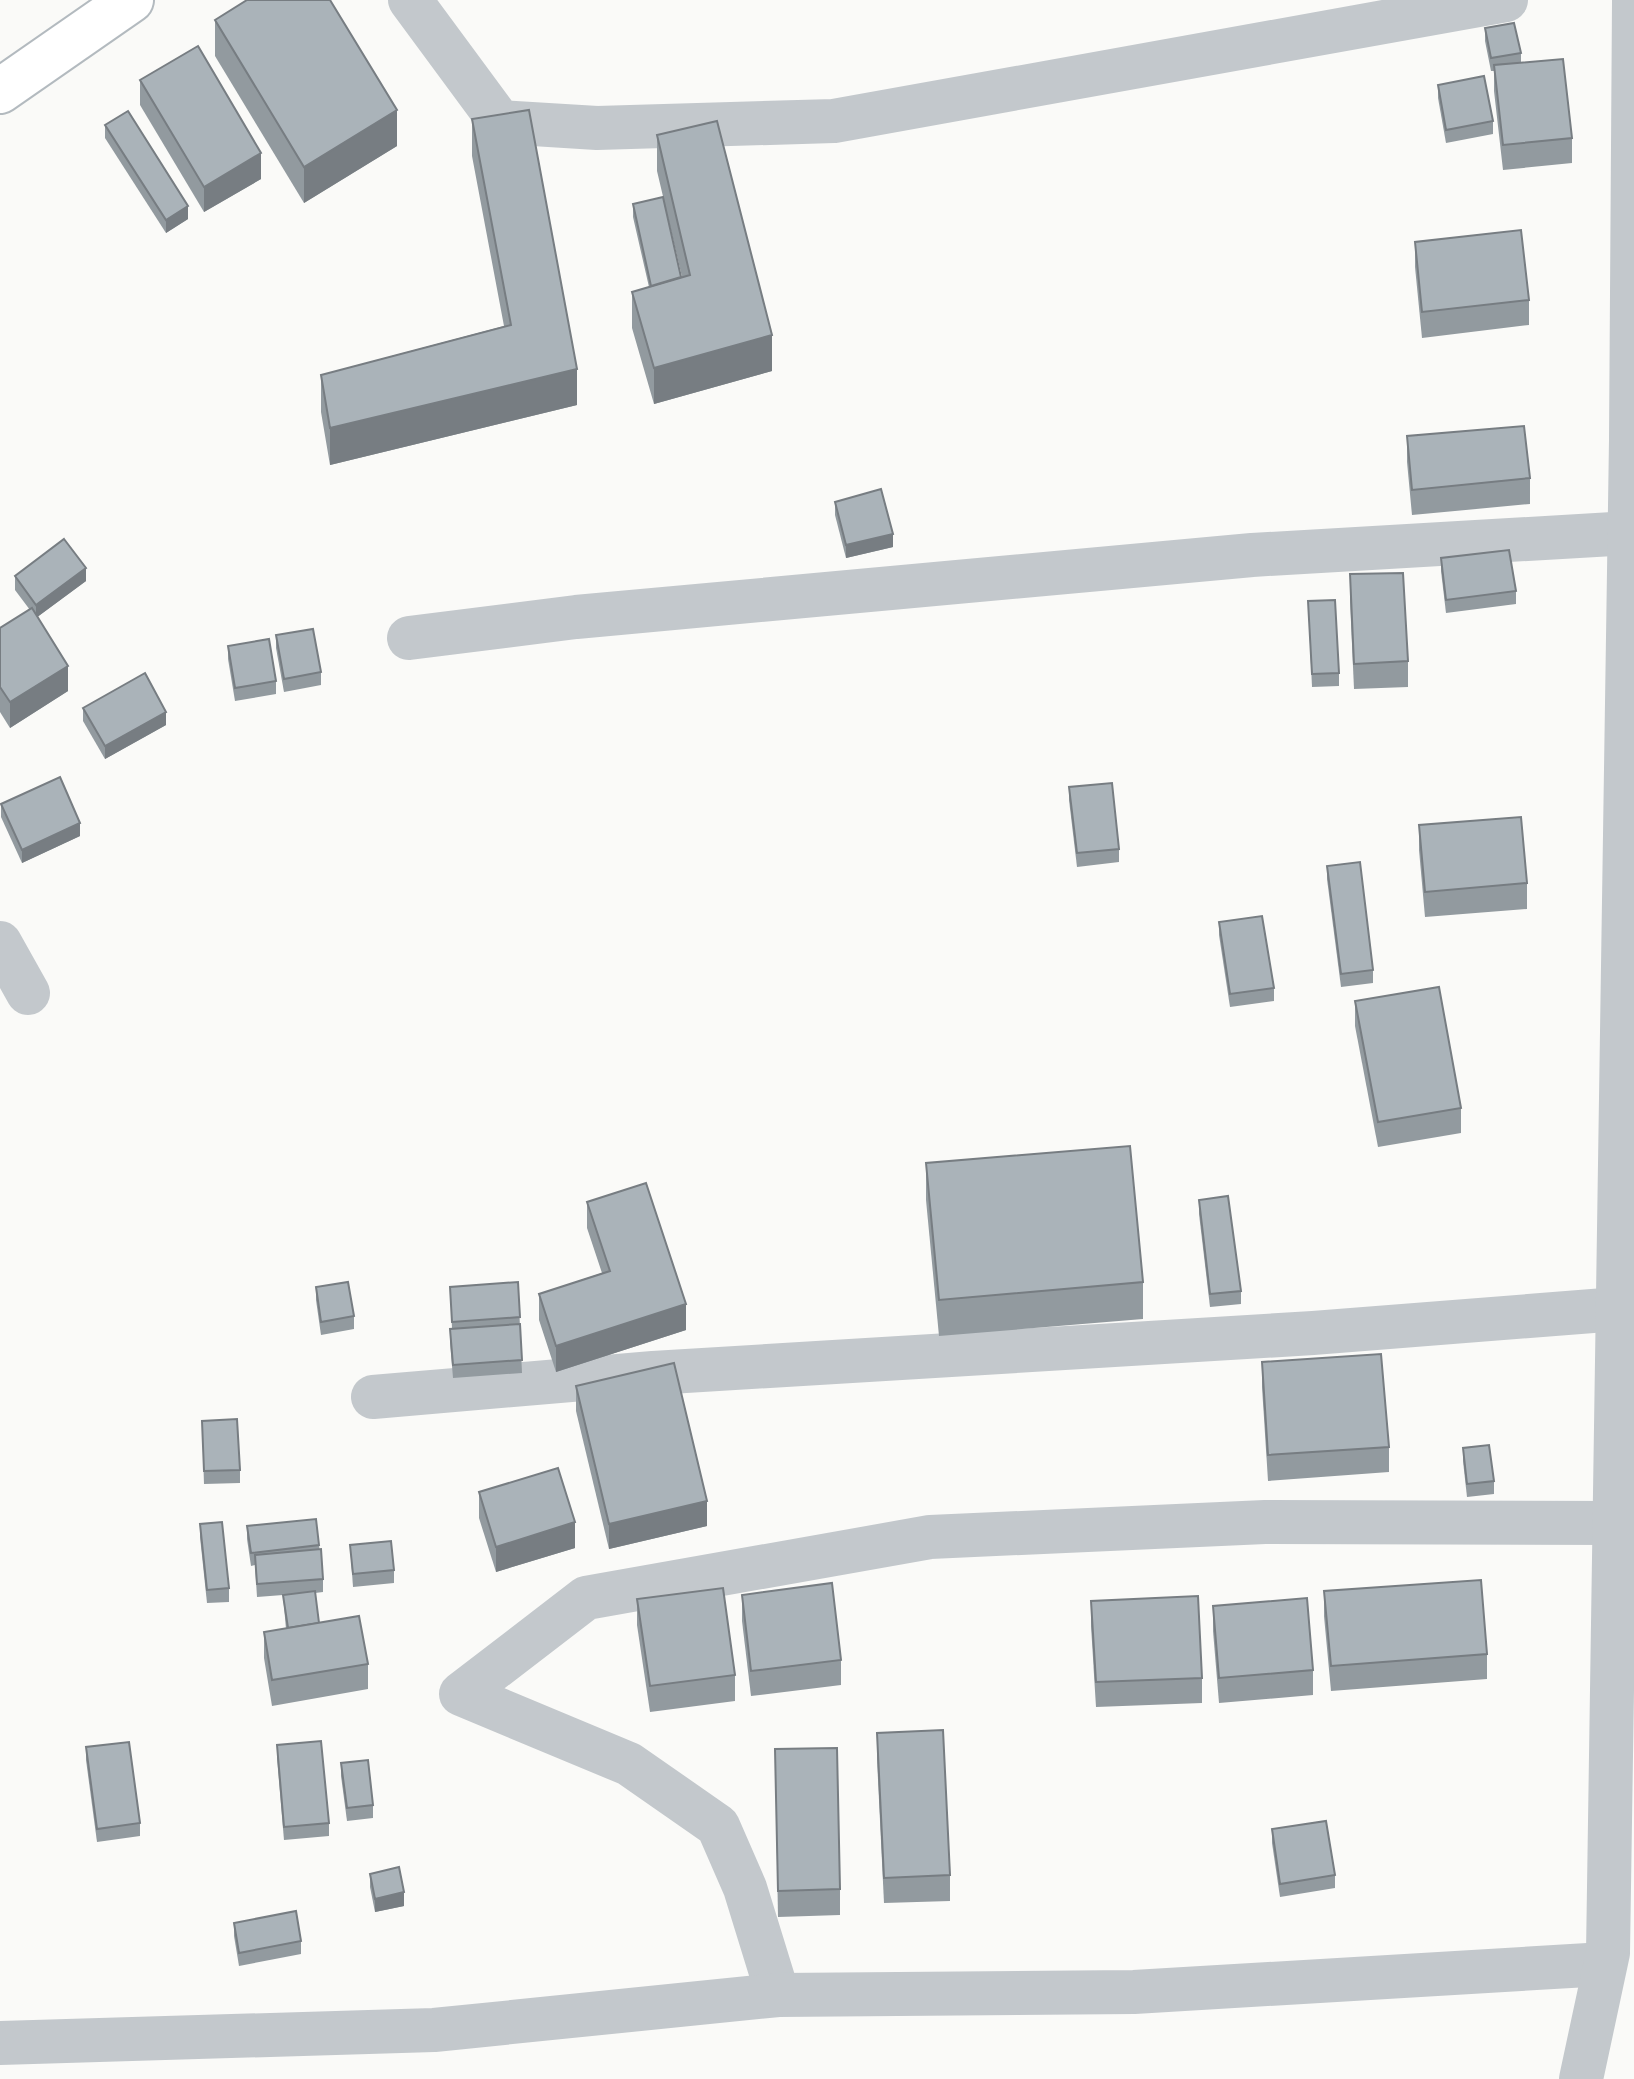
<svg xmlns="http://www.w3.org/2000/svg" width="1634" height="2079" font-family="'Nunito Sans',sans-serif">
  <rect width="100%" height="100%" fill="#fafaf8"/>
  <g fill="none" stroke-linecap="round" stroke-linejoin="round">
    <defs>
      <path id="secondary" d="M0 91 131 0"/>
    </defs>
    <use href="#secondary" stroke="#b3babf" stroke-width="48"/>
    <g stroke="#c3c8cc" stroke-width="44">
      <path d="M410 0 500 122 597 128 834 121 1506 0"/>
      <path d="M409 638 576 617 1252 555 1630 533"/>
      <path d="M0 943 28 993"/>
      <path d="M373 1397 653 1373 1313 1333 1618 1309"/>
      <path d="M778 1995 745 1888 718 1826 629 1764 461 1694 586 1598 930 1537 1265 1522 1614 1523"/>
      <path d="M0 2043 434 2030 778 1995 1134 1992 1605 1964"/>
      <path d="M1581 2079 1608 1953 1631 440 1634 1"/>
    </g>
    <use href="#secondary" stroke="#fff" stroke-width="44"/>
  </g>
  <g fill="#929a9f">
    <path d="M215 20 397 146 304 203 215 56Z"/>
    <path d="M1485 28 1521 53V63L1572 138V163L1503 170 1494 91V71H1491L1485 41Z"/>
    <path d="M140 80 261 179 204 212 140 105Z"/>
    <path d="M1438 85 1493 121V134L1446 143 1438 98Z"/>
    <path d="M472 119 577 405 330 465 321 412V375L504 326 472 156Z"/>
    <path d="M105 125 188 219 166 233 105 138Z"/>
    <path d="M657 135 772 371 654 404 632 328V292L649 287 633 217V204L682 277 657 171Z"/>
    <path d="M1415 242 1529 300V325L1422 338 1415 267Z"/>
    <path d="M1407 436 1530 478V504L1412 515 1407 462Z"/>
    <path d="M835 502 893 547 846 558 835 515Z"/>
    <path d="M1441 558 1516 591V604L1446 613 1441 571Z"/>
    <path d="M1350 574 1408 661V687L1354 689 1350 600Z"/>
    <path d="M15 576 86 581 37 617 68 691 10 728 0 712V628L30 610 15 590Z"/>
    <path d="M1308 601 1339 673V686L1312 687Z"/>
    <path d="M276 635 321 672V685L284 692 276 648Z"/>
    <path d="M228 646 276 681V694L235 701 228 659Z"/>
    <path d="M83 708 166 725 105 759 83 721Z"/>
    <path d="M1069 787 1119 849V862L1077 867 1069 800Z"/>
    <path d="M1 804 80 836 22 863 1 817Z"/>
    <path d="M1419 825 1527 883V909L1425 917 1419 850Z"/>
    <path d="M1327 866 1373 970V983L1341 987 1327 879Z"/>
    <path d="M1219 922 1274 988V1001L1230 1007 1219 935Z"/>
    <path d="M1355 1001 1461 1108V1133L1378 1147 1355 1026Z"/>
    <path d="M926 1163 1143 1282V1319L939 1336 926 1200Z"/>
    <path d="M1199 1200 1241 1291V1304L1210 1307 1199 1214Z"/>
    <path d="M587 1202 686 1330 556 1372 539 1320V1294L602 1273 587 1228Z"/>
    <path d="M518 1282 522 1373 453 1378 450 1342V1329L452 1328 450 1287Z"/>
    <path d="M316 1287 354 1316V1329L321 1335 316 1300Z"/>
    <path d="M1262 1362 1389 1447V1472L1268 1481 1262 1387Z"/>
    <path d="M576 1386 707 1526 609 1549 576 1411Z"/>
    <path d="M202 1421 240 1470V1483L204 1484Z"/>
    <path d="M1463 1448 1494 1481V1494L1467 1497 1463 1461Z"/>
    <path d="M479 1492 575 1548 496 1572 479 1518Z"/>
    <path d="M200 1524 229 1588V1602L207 1603 200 1537Z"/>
    <path d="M247 1526 319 1545 323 1579V1592L315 1593 319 1623 368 1664V1689L272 1706 264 1658V1632L286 1629 283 1595 257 1597 255 1565 251 1566 247 1539Z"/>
    <path d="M350 1545 394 1570V1583L353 1587Z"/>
    <path d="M1324 1591 1487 1654V1679L1331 1691 1324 1616Z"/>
    <path d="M742 1595 841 1660V1685L751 1696 742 1621Z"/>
    <path d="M637 1599 735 1675V1701L650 1712 637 1625Z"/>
    <path d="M1091 1601 1202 1678V1703L1096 1707 1091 1626Z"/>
    <path d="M1213 1606 1313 1670V1695L1219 1703 1213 1631Z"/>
    <path d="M877 1733 950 1875V1901L884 1903 877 1759Z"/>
    <path d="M277 1745 329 1823V1836L284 1840 277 1758Z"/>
    <path d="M86 1747 140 1823V1836L97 1842 86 1760Z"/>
    <path d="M775 1749 840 1889V1915L778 1917Z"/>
    <path d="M341 1763 373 1805V1818L347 1821 341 1776Z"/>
    <path d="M1272 1829 1335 1875V1888L1280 1897 1272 1843Z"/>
    <path d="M370 1874 404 1906 375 1912 370 1887Z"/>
    <path d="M234 1923 301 1941V1954L239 1966 234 1936Z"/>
  </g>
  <g fill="#777d82">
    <path d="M397 110V146L304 203V167Z"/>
    <path d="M261 153V179L204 212V187Z"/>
    <path d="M188 206V219L166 233V220Z"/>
    <path d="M772 335V371L654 404V368Z"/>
    <path d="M577 369V405L330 465V428Z"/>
    <path d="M893 534V547L846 558V545Z"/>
    <path d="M86 568V581L36 618V605Z"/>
    <path d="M68 666V691L10 728V702Z"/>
    <path d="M166 712V725L105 759V746Z"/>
    <path d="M80 823V836L22 863V850Z"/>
    <path d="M686 1304V1330L556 1372V1346Z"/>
    <path d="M707 1501V1526L609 1549V1524Z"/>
    <path d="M575 1522V1548L496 1572V1547Z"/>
    <path d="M404 1892V1906L375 1912V1899Z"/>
  </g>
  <g fill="#aab3b9" stroke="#777d82" stroke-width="2">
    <path d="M247 0H330L397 110 304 167 215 20Z"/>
    <path d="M1514 23 1521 53 1491 58 1485 28Z"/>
    <path d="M198 46 261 153 204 187 140 80Z"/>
    <path d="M1563 59 1572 138 1503 145 1494 65Z"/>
    <path d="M1484 76 1493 121 1446 130 1438 85Z"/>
    <path d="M529 110 577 369 330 428 321 375 511 325 472 119Z"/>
    <path d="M128 111 188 206 166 220 105 125Z"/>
    <path d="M717 121 772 335 654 368 632 292 690 275 657 135Z"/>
    <path d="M663 197 681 277 651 286 633 204Z"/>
    <path d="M1521 230 1529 300 1422 312 1415 242Z"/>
    <path d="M1524 426 1530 478 1412 490 1407 436Z"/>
    <path d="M881 489 893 534 846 545 835 502Z"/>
    <path d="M64 539 86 568 36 605 15 576Z"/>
    <path d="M1509 550 1516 591 1446 600 1441 558Z"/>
    <path d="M1403 573 1408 661 1354 664 1350 574Z"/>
    <path d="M1335 600 1339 673 1312 674 1308 601Z"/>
    <path d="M32 608 68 666 10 702 0 687V628Z"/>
    <path d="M313 629 321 672 284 679 276 635Z"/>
    <path d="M269 639 276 681 235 688 228 646Z"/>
    <path d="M145 673 166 712 105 746 83 708Z"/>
    <path d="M60 777 80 823 22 850 1 804Z"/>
    <path d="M1112 783 1119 849 1077 853 1069 787Z"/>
    <path d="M1521 817 1527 883 1425 892 1419 825Z"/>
    <path d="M1360 862 1373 970 1341 974 1327 866Z"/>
    <path d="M1262 916 1274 988 1230 994 1219 922Z"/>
    <path d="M1439 987 1461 1108 1378 1122 1355 1001Z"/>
    <path d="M1130 1146 1143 1282 939 1300 926 1163Z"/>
    <path d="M646 1183 686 1304 556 1346 539 1294 610 1271 587 1202Z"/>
    <path d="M1228 1196 1241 1291 1210 1294 1199 1200Z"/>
    <path d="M348 1282 354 1316 321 1322 316 1287Z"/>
    <path d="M518 1282 520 1317 452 1322 450 1287Z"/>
    <path d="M520 1324 522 1360 453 1365 450 1329Z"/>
    <path d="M1381 1354 1389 1447 1268 1455 1262 1362Z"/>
    <path d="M674 1363 707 1501 609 1524 576 1386Z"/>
    <path d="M237 1419 240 1470 204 1471 202 1421Z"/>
    <path d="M1489 1445 1494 1481 1467 1484 1463 1448Z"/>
    <path d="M558 1468 575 1522 496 1547 479 1492Z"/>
    <path d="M316 1519 319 1545 251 1553 247 1526Z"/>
    <path d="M222 1522 229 1588 207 1590 200 1524Z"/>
    <path d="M391 1541 394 1570 353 1574 350 1545Z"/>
    <path d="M321 1549 323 1579 257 1584 255 1555Z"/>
    <path d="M1481 1580 1487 1654 1331 1666 1324 1591Z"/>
    <path d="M832 1583 841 1660 751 1671 742 1595Z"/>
    <path d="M723 1588 735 1675 650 1686 637 1599Z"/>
    <path d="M315 1591 319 1623 288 1628 283 1595Z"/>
    <path d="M1198 1596 1202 1678 1096 1682 1091 1601Z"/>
    <path d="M1307 1598 1313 1670 1219 1678 1213 1606Z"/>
    <path d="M359 1616 368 1664 272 1680 264 1632Z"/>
    <path d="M943 1730 950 1875 884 1878 877 1733Z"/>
    <path d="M321 1741 329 1823 284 1827 277 1745Z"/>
    <path d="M129 1742 140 1823 97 1829 86 1747Z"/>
    <path d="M837 1748 840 1889 778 1891 775 1749Z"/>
    <path d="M368 1760 373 1805 347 1808 341 1763Z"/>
    <path d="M1326 1821 1335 1875 1280 1884 1272 1829Z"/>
    <path d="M399 1867 404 1892 375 1899 370 1874Z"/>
    <path d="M296 1911 301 1941 239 1953 234 1923Z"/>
  </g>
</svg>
